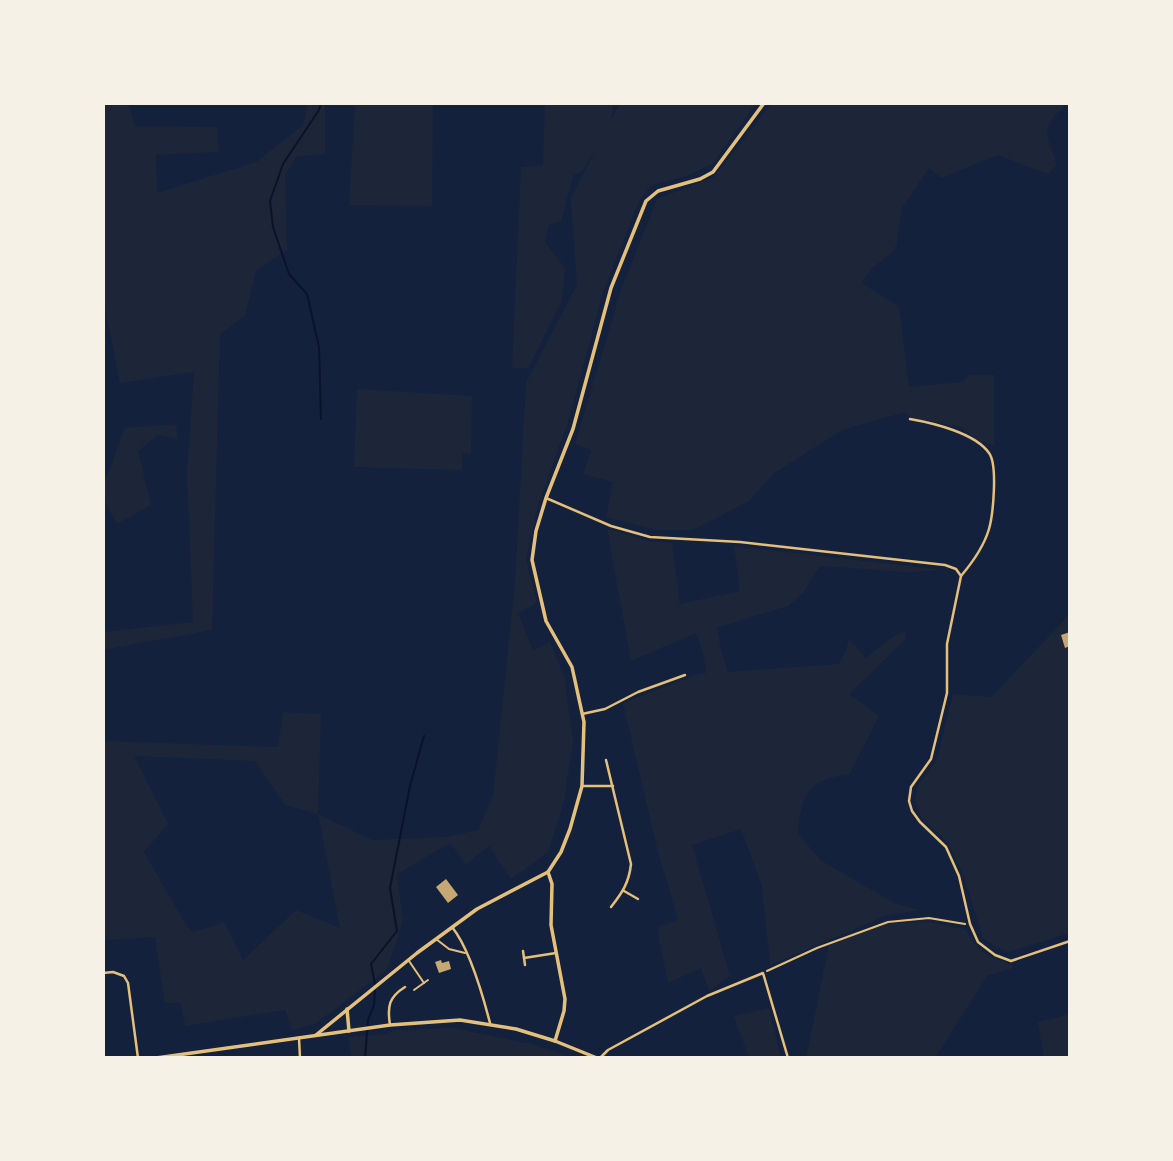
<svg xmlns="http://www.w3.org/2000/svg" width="1173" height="1161" font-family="'Varela Round',sans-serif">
  <rect width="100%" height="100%" fill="#14213d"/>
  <g fill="#1d2539" fill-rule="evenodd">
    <path d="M103 103H129L135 126 217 127 219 152 156 155 157 193 256 162 303 125 308 103H325V154L297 156 285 175 287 250 256 271 245 316 220 334 212 630 103 650V632L193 622 187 473 194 372 120 383 103 298Z"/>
    <path d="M433 103 432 206 349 205 355 104Z"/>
    <path d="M545 103H614L611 120 620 103H757L712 164 686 176 652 185 639 201 603 292 568 422 538 506 526 559 537 603 518 613 533 650 550 642 565 679 573 742 564 801 548 852 511 879 489 846 466 864 450 843 397 874 403 921 387 970 315 1024 292 1030 285 1010 185 1026 181 1003H165L155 937 103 940V741L278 747 283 712 321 714 318 814 372 840 446 837 478 830 493 796 515 582 526 382 577 285 571 198 596 149 583 170 573 176 561 221 549 225 545 242 565 268 562 301 528 368H512L521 167 543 165ZM134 756 255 761 285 805 318 814 340 928 296 910 243 960 224 922 193 932 186 925 144 852 168 824Z"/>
    <path d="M772 103H1067C1039 131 1046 131 1057 166L1047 174 998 155 941 178 929 168 902 208 897 243 893 252 872 268 862 283 899 307 909 387 963 382 969 375H994V446L976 439 961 427 913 418 905 412 842 430 773 474 749 501 693 530H658L606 517 613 482 583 474 591 450 575 444 622 287 657 199 714 177Z"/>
    <path d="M357 389 472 396 471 454 462 453V470L354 467Z"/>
    <path d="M176 424 178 439 158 435 138 451 151 505 117 524 103 499V477L107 476 125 428Z"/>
    <path d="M607 529 650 541 672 543 680 604 740 591 734 546 944 570 907 572 820 566 802 594 788 606 716 628 727 672 838 664 846 651 849 639 866 658 892 637 905 631 907 638 849 694 879 716 849 775C808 778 801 794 798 833L820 860 894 903 918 910 885 916 770 965 762 886 741 829 692 845 730 976 709 991 701 968 668 983 657 927 678 920 657 848 623 703 695 675 706 673 703 652 696 633 631 661Z"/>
    <path d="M1070 614V933L1009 952 997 948 983 938 964 877 948 843 921 817 915 801 918 785 937 759 953 694 991 697Z"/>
    <path d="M930 922 966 930C977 952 989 957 1012 965L1013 968 987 976 935 1058H806L829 945 885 924Z"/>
    <path d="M769 1008 781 1058H749L734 1016Z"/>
    <path d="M1070 1014V1058H1044L1038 1022Z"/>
    <path d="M453 1028 531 1044 573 1058H352L348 1037 387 1034 395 1030Z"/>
  </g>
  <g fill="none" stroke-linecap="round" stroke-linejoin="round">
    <g stroke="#0b132b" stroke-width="2">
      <path d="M321 419 319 347 307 294 289 274 273 227 270 201 283 164 319 110 321 103"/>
      <path d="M375 984 371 964 397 931 390 888 410 786 424 736"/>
      <path d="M365 1058 368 1020 374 1005 375 990"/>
    </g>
  </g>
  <g fill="#c6a872">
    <path d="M1070 632V646L1065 648 1061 635Z"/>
    <path d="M446 879 458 895 448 903 436 887Z"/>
    <path d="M441 960 442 963 449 961 451 969 439 973 435 962Z"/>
  </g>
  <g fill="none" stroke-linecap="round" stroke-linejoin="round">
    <path stroke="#e5c07b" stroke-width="2" d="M767 971 817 948 888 922 929 918 965 924"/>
    <g stroke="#e5c07b" stroke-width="2">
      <path d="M436 939 449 949 465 953"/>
      <path d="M409 961 424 983"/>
      <path d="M414 990 428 980"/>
    </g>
    <g stroke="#e5c07b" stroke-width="2.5">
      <path d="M910 419C933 423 975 433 989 453 998 465 993 515 989 529 984 546 972 563 961 576"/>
      <path d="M546 498 611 526 650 537 740 542 945 565 956 569 961 576 947 644V693L931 759 911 787 909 801 912 811 920 822 946 847 959 876 970 924 978 942 995 955 1011 961 1070 941"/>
      <path d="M582 714 605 709 638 692 685 675"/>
      <path d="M606 760 631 864C629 883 622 893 611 907"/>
      <path d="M582 786H613"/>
      <path d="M624 891 638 899"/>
      <path d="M452 927C469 948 483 996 490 1023"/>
      <path d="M523 951 525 965"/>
      <path d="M524 958 556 953"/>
      <path d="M103 973 113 972 124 976 128 983 138 1058"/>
      <path d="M390 1025C387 1006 389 997 405 987"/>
      <path d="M299 1038 300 1058"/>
      <path d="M600 1058 608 1050 707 996 763 973 788 1058"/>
    </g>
    <g stroke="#e5c07b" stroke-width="3.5">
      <path d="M548 872 552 884 551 925 565 999 564 1011 555 1041"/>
      <path d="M347 1009 349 1031"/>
      <path d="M316 1035 417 953 477 909 548 872 561 852 570 829 582 786 584 722 572 667 546 621 532 560 536 531 546 498 573 429 611 288 646 201 658 191 700 179 713 172 764 103"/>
      <path d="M156 1058 390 1025 460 1020 516 1029 555 1041 597 1058"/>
    </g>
  </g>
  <rect width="1173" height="1161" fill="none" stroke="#f6f1e7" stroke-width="210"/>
</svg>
